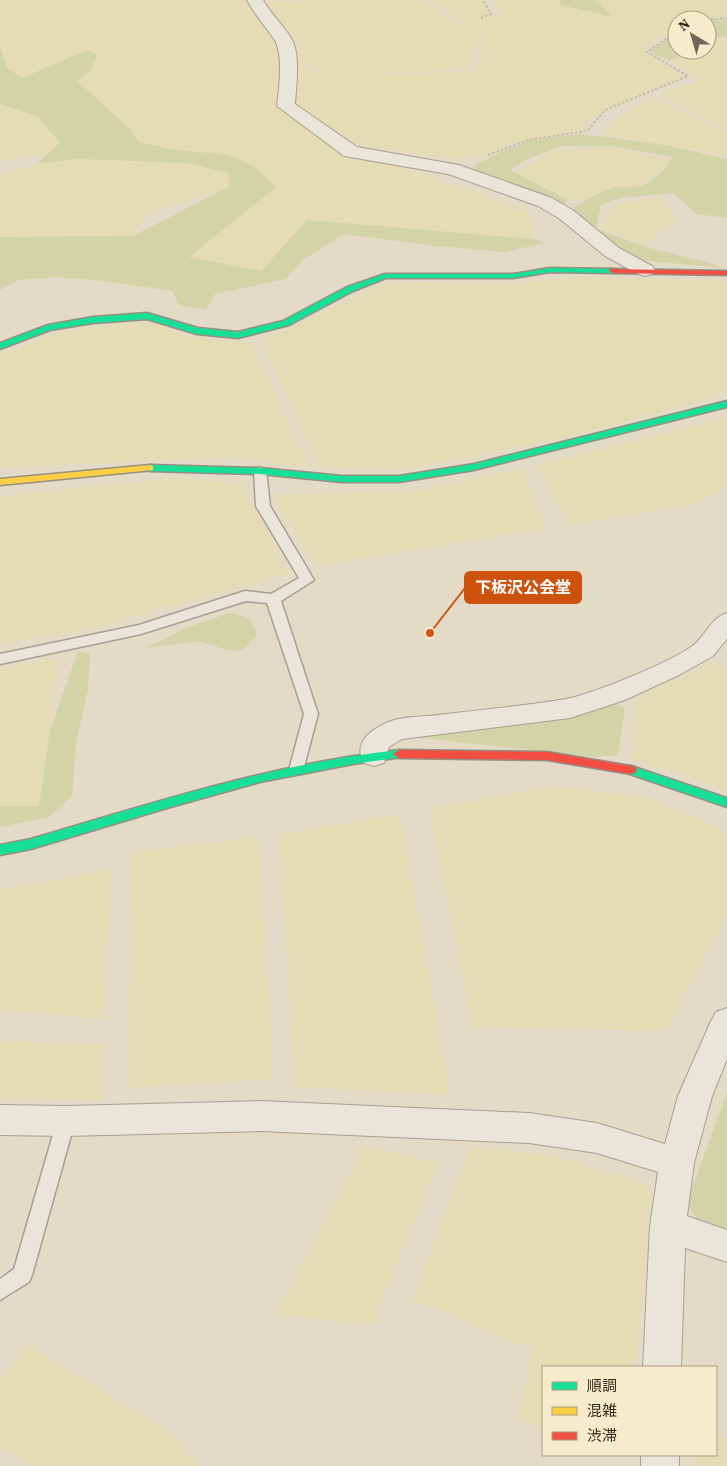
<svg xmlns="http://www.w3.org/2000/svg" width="727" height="1466" font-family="'Source Serif 4','Noto Sans JP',serif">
  <rect width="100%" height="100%" fill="#e3dbc6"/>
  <g fill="#e4dcb5">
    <path d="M0 0H273L256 1 257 3 316 0H421L481 35 469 69 336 77 292 58 289 60 335 78 473 71 485 36 428 0H482L491 14 501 16 493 0H558L561 5 615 17 594 0H727V18L677 20V29L643 47 653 58 688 76 586 119 587 131 506 144 497 154 450 159 370 148 336 137 351 152 451 184 530 212 533 239 307 220 261 271 189 257 275 187 170 149 139 142 130 129 77 81 91 70 97 56 88 50 22 78 7 68 0 45Z"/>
    <path d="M723 38 727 39V129L660 95 702 79 669 61 695 50H707V45Z"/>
    <path d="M652 99 727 131V156L603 134 615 120Z"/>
    <path d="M0 104 37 116 60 143 48 153 0 161Z"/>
    <path d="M589 148H611L672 160 641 185 609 187 578 202 515 172 552 152Z"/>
    <path d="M78 159 187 163 228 173 230 187 151 212 133 236 0 237V176L36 164Z"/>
    <path d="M662 197 676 220 645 244 603 229 607 213 617 203Z"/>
    <path d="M589 278 727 281V393L573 436 401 470 319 467 262 340 389 282 519 283Z"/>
    <path d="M146 320 177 333 221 341 250 342 311 468 240 457 0 468V354L60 332Z"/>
    <path d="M727 417V487L691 505 570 524 537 465Z"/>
    <path d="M521 469 547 528 317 566 271 495 421 490Z"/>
    <path d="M175 478 241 484 289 574 88 629 0 644V496Z"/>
    <path d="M59 658 39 806H0V669Z"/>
    <path d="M711 662 727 668V792L707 782 632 759 637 698Z"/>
    <path d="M552 786 644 797 696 817 727 832V916L665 1031 472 1027 430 809Z"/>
    <path d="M400 814 450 1095 295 1087 279 834Z"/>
    <path d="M258 837 274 1079 128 1088 132 852Z"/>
    <path d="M111 869 103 1019 0 1010V890Z"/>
    <path d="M0 1041 103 1044 102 1100 0 1099Z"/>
    <path d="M364 1146 438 1163 372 1325 277 1314Z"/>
    <path d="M471 1147 550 1155 651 1186 635 1367H543V1427L518 1420 533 1349 412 1300Z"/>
    <path d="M28 1345 173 1435 200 1466H31L0 1445V1382Z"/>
    <path d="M716 1437 727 1438V1466H693V1455H716Z"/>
  </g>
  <g fill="#d2d3a7">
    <path d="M559 0H595L613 17 561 5Z"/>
    <path d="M727 19V38L723 36 707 44V20H695Z"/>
    <path d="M677 32V50H693L669 61 649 51Z"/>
    <path d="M0 45 7 68 22 78 88 50 97 55 91 70 77 81 130 129 139 142 170 149 228 155 255 167 276 187 189 257 261 271 307 220 533 239 545 243 505 252 437 246 344 234 303 260 286 279 215 294 206 310 178 305 173 291 102 281 59 277 18 280 0 290V237L133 236 230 186 228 173 187 163 78 159 36 164 60 143 37 116 0 104Z"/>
    <path d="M581 134 664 145 727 159V218L697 214 673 193 620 198 601 205 596 229 650 248 714 264 721 268 641 260 619 251 572 220 574 207 599 193 615 187 643 186 663 171 673 157 612 146H561L525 160 510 170 568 200 563 208 474 170 476 164 528 140Z"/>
    <path d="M229 613C247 617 252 617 257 636L241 651 224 649 198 641 146 648 186 628Z"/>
    <path d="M78 651 90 654 88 689 76 743 72 796 49 817 0 827V806H39L50 731Z"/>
    <path d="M613 702 625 709 618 755 595 757 413 737Z"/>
    <path d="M727 1092V1235L702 1226 687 1203Z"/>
  </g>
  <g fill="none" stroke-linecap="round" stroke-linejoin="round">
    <defs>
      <g id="lane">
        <path d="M260 467 266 471 270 506 314 580 281 601 318 714 302 774H292L289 770 304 714 267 603 246 601 141 634 0 664V654L139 625 245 591 271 594 299 578 256 506 254 471Z"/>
        <path d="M66 1113 72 1115 75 1121 32 1275 29 1282 0 1300V1279L14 1269 57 1121 60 1115Z"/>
      </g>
      <g id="street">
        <path d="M247 0H263C271 14 283 25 291 38 301 54 296 86 295 104L357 147 459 165 552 198 574 211 619 248 652 266 655 270 652 274 645 276 638 274 605 256 560 219 538 206 448 174 344 156 277 106C279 88 284 54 274 39 265 26 255 15 247 0Z"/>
        <path d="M727 613V639L713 656 679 675 625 700 570 718 402 739 389 747 384 763 374 766 364 763C353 744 369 731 386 723 401 716 422 717 438 715 481 710 524 706 566 699 593 694 674 661 695 644 707 633 711 618 727 613Z"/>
        <path d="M727 1008V1059L712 1096 694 1163 687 1216 727 1230V1262L685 1248 681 1367H643L650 1226 658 1172 597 1153 529 1143 261 1131 66 1136 0 1135V1105L66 1106 261 1101 529 1113 597 1123 665 1144 678 1096 711 1021 716 1012Z"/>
        <rect x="641" y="1455" width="38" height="11"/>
      </g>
      <g id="fast">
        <path d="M550 268 613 269 617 271 613 273 550 272 513 278H386L353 291 289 325 238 338 197 334 147 319 93 323 50 330 0 349V343L48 325 93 317 147 313 198 328 238 332 283 321 347 287 385 274H513Z"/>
        <path d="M727 401V407L474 470 399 482H342L260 474 150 471 145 468 150 465 260 468 342 476H399L474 464Z"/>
        <path d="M399 750 405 754 403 757 353 764 260 782 167 808 31 849 0 855V845L31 839C153 803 272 764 399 750Z"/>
        <path d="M631 766 727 798V807L627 773 625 770 627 767Z"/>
      </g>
      <path id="slow" d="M150 465 153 466V470L0 485V479Z"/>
      <g id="jam">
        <path d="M610 269 727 271V275L613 273 609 271Z"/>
        <path d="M399 750 547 752 631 766 635 767 637 770 635 773 631 774 547 760 399 758 393 754Z"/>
      </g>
    </defs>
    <use href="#lane" stroke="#a79f90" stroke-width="3"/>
    <use href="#street" stroke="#a79f90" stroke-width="2"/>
    <use href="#fast" stroke="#978f81" stroke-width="3"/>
    <use href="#slow" stroke="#978f81" stroke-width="3"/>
    <use href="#jam" stroke="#978f81" stroke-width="3"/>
    <g stroke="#c3bcb0" stroke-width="2" stroke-dasharray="2.5 2" stroke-linecap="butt">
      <path d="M481 18 491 14 483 0"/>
      <path d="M702 20 727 18"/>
      <path d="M488 155 528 140 587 131 605 110 688 76 647 52 677 31"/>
    </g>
    <use href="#lane" fill="#eae5d9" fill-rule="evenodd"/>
    <use href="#street" fill="#eae5d9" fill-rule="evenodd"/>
    <use href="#fast" fill="#16e098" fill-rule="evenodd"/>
    <use href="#slow" fill="#ffcf43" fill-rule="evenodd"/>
    <use href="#jam" fill="#f24e42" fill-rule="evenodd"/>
  </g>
  <path fill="none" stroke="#cd520e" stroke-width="2" d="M430 633L465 588"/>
  <circle fill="#cd520e" stroke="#f6ebca" stroke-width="2" cx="430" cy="633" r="5"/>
  <rect fill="#cd520e" stroke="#cd520e" stroke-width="2" x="465" y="572" width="116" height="31" rx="5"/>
  <g font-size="16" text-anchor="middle" font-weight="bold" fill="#fff">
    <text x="523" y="593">下板沢公会堂</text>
  </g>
  <rect x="542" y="1366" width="175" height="90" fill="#f6ebca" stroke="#a99d84"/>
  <rect x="552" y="1382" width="25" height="8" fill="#16e098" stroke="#a99d84"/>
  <text x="587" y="1391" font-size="15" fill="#35271a">順調</text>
  <rect x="552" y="1407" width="25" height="8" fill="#ffcf43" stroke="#a99d84"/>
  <text x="587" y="1416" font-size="15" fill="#35271a">混雑</text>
  <rect x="552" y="1432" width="25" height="8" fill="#f24e42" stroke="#a99d84"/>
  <text x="587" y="1441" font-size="15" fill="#35271a">渋滞</text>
  <g transform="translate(692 35) rotate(322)"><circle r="24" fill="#f6ebca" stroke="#a99d84"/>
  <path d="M0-4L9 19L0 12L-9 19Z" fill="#726656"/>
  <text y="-8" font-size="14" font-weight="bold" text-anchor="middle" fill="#35271a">N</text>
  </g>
</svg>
